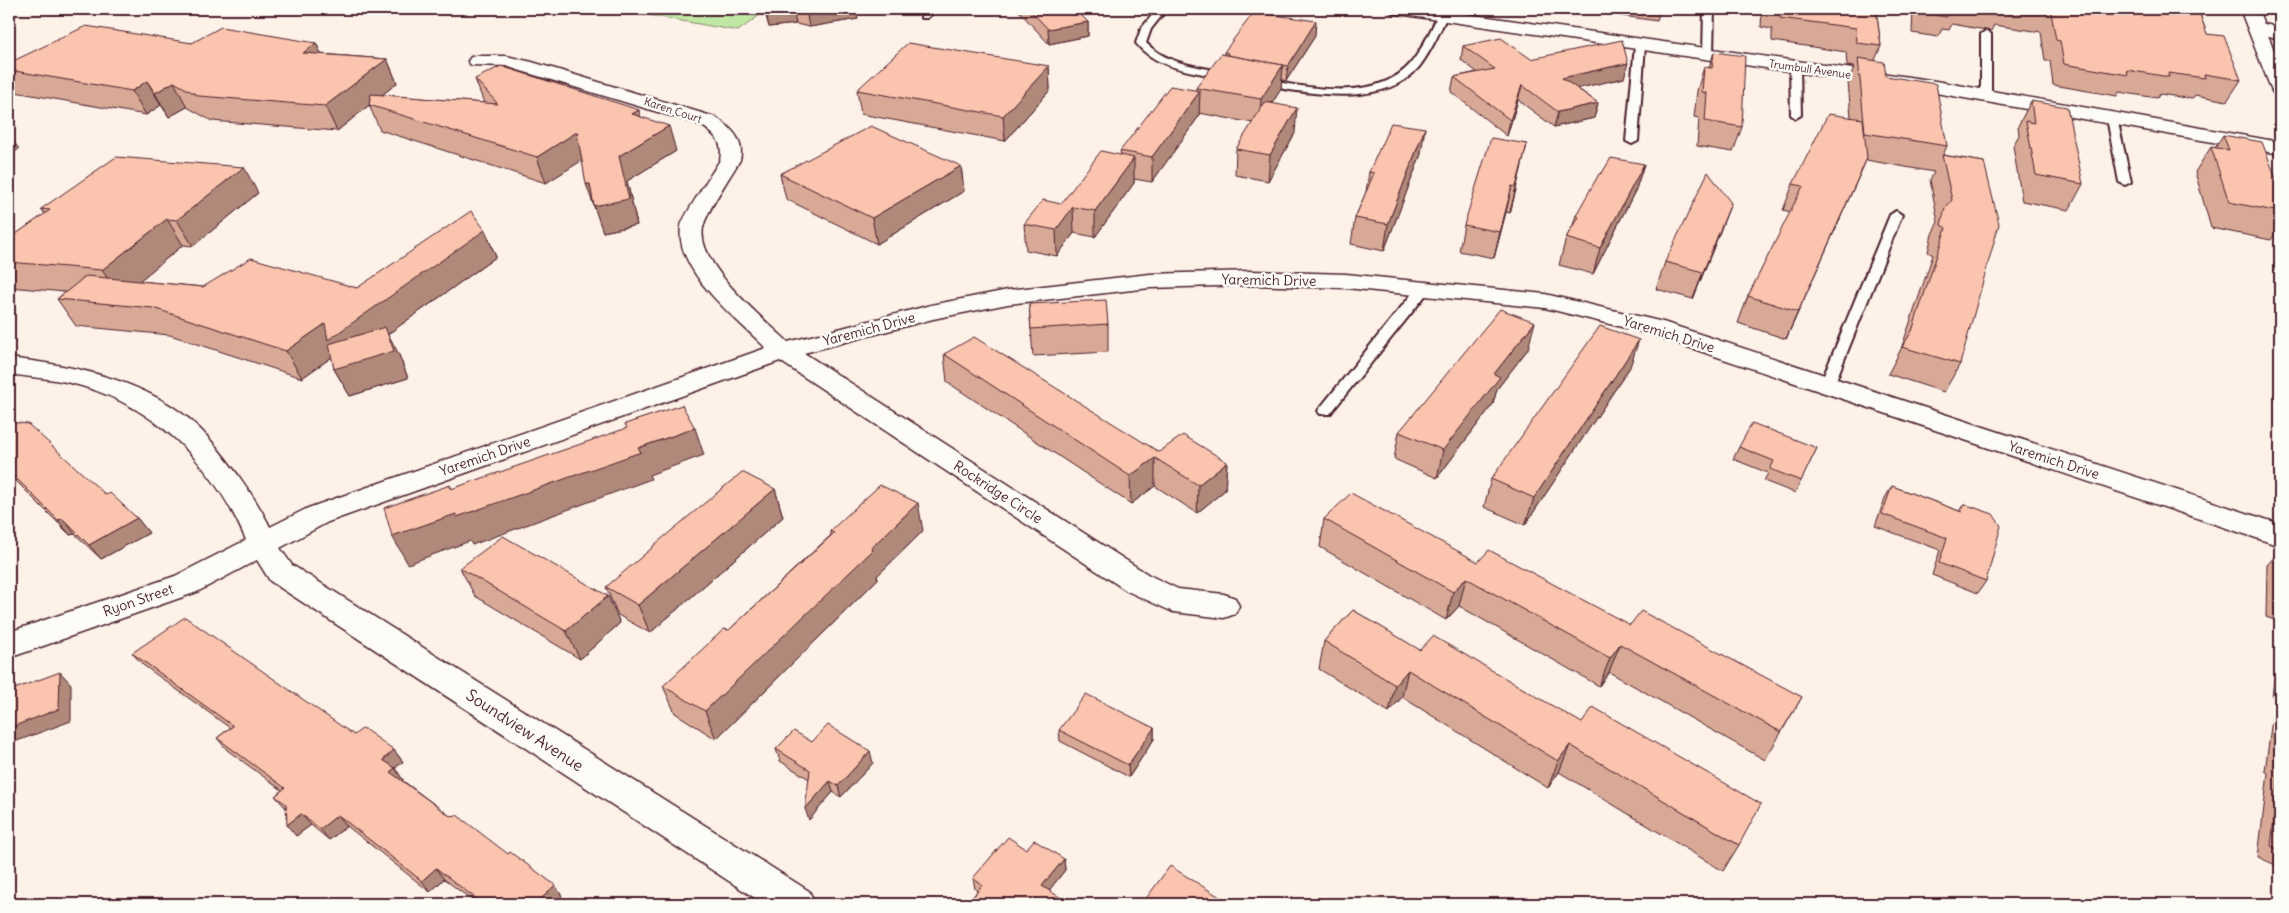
<svg xmlns="http://www.w3.org/2000/svg" width="2289" height="913" font-family="Delius,sans-serif">
  <rect width="100%" height="100%" fill="#fdf1e8"/>
  <filter id="ink" filterUnits="userSpaceOnUse"><feTurbulence type="fractalNoise" baseFrequency=".02" numOctaves="2"/><feDisplacementMap in="SourceGraphic" scale="10" xChannelSelector="R" yChannelSelector="G"/><feConvolveMatrix kernelMatrix="1 2 1 2 8 2 1 2 1" color-interpolation-filters="sRGB"/></filter>
  <g filter="url(#ink)">
    <path fill="#c0e8a4" stroke="#858468" d="M615 9H768L738 31Z"/>
    <g fill="none" stroke-linecap="round" stroke-linejoin="round">
      <defs>
        <g id="service">
          <path d="M927 9H938L927 18H921V14Z"/>
          <path d="M1157 9H1167L1151 29 1146 43C1169 66 1201 66 1232 74V78C1224 80 1215 77 1208 75 1182 70 1153 65 1136 43L1141 29Z"/>
          <path d="M1441 9H1450C1441 29 1432 50 1419 67 1384 109 1307 93 1261 85L1256 82 1261 79C1307 87 1376 104 1411 63 1424 47 1432 27 1441 9Z"/>
          <path d="M1704 9H1714L1713 55 1708 58 1703 55Z"/>
          <path d="M1986 31 1991 34V95L1986 98 1981 95V34Z"/>
          <path d="M1640 42 1645 45 1638 141 1632 144 1626 141 1635 45Z"/>
          <path d="M1795 64 1800 67 1801 115 1796 118 1791 115 1790 67Z"/>
          <path d="M2112 115 2117 118 2131 182 2125 185 2119 182 2107 118Z"/>
          <path d="M1896 211 1902 215 1834 385 1832 388H1822L1820 385 1890 215Z"/>
          <path d="M1424 284 1430 288 1429 291 1330 414H1320L1318 411 1320 408 1419 285Z"/>
        </g>
        <g id="minor">
          <path d="M2257 22 2280 28V39L2251 31 2248 27 2251 23Z"/>
          <path d="M477 56H506L532 62 715 117C730 127 745 139 740 160 730 177 710 206 704 224 691 261 764 319 788 342L931 305 1008 290 1150 274 1251 271 1346 274 1545 294 1663 322 2280 524V546L1646 333 1545 308 1346 288 1251 285 1150 288 1008 304 933 319 804 353 1149 575 1178 589 1224 594 1235 598 1239 606 1235 614 1224 618 1173 612 1127 591 780 361 328 522 280 548 292 565 809 891 815 904H764L270 581 257 560 197 592 9 658V632L175 576 246 540C213 462 150 400 66 382 47 378 28 377 9 374V358C70 365 138 378 188 418 207 434 223 455 238 475 250 492 261 508 270 527L308 508 766 348C738 320 674 271 681 226 683 216 713 172 720 160 724 142 715 135 701 125L518 70 506 66 471 65 468 61 471 57Z"/>
        </g>
        <path id="tertiary" d="M1389 9H1432L1930 80 2280 142V154L1930 92 1398 14 1392 13Z"/>
        <path id="secondary" d="M2240 9H2258L2280 66V95L2273 93 2271 89Z"/>
      </defs>
      <use href="#service" stroke="#4a1f2b" stroke-width="4"/>
      <use href="#minor" stroke="#4a1f2b" stroke-width="3"/>
      <use href="#tertiary" stroke="#4a1f2b" stroke-width="3"/>
      <use href="#secondary" stroke="#4a1f2b" stroke-width="3"/>
      <use href="#service" fill="#fdfcf7" fill-rule="evenodd"/>
      <use href="#minor" fill="#fdfcf7" fill-rule="evenodd"/>
      <use href="#tertiary" fill="#fdfcf7" fill-rule="evenodd"/>
      <use href="#secondary" fill="#fdfcf7" fill-rule="evenodd"/>
    </g>
    <g fill="#d8a996" stroke="#4a1f2b">
      <path d="M764 9H856L858 19 809 27 796 24 769 27Z"/>
      <path d="M1017 9H1075L1088 22V36L1049 44Z"/>
      <path d="M1574 9H1660L1657 21Z"/>
      <path d="M1762 9H1876L1881 46 1875 60 1886 76 1947 146 1943 155 1984 162 1960 364 1944 392 1888 374 1901 349 1933 255 1928 252 1932 234 1938 222 1930 180 1934 172 1866 160 1786 339 1738 323 1748 296 1791 212 1783 210 1793 184 1851 117 1848 82 1854 67 1847 66 1846 52 1772 41V29L1761 27Z"/>
      <path d="M1913 9H2198L2207 34 2241 80 2227 101 2195 95 2192 99 2160 94 2157 98 2119 92 2117 96 2053 85 2050 61H2045L2041 32 1994 25 1991 31 1952 24 1949 30 1942 29 1938 37 1912 33Z"/>
      <path d="M1315 36 1286 81 1282 80 1281 89 1272 103 1295 133 1268 181 1235 175 1236 149 1253 123 1199 113V116L1152 182 1134 179V183L1095 237 1074 233 1057 256 1026 250 1024 224 1061 204 1121 155 1120 151 1196 90V88L1224 55V52Z"/>
      <path d="M192 43H316L321 54 387 59 397 83 382 95 484 103 475 79 641 117 676 151 627 181 637 225 603 232 596 210H595L582 160 546 183 380 130 369 105 337 131 212 121 187 107 169 117 161 105 146 115 15 92 9 83V63Z"/>
      <path d="M1463 46 1531 59 1624 78 1577 88 1598 103 1594 118 1554 127 1518 100 1507 136 1451 92 1454 77 1477 72 1461 60Z"/>
      <path d="M1714 52 1742 127 1733 152 1697 146 1699 118 1694 117 1697 91 1704 67 1709 68Z"/>
      <path d="M1049 66 1050 90 1005 141 861 114 857 90Z"/>
      <path d="M2031 101 2083 184 2069 210 2022 201 2013 146 2019 135 2018 126Z"/>
      <path d="M2223 135 2280 189V227L2271 240 2211 228 2195 172 2211 147 2215 148Z"/>
      <path d="M1527 144 1510 213 1506 212 1494 258 1459 251 1464 225Z"/>
      <path d="M1421 154 1384 251 1351 244 1355 218 1366 192 1369 172Z"/>
      <path d="M1644 164 1636 189 1593 274 1559 265 1566 238 1573 225 1576 215Z"/>
      <path d="M961 166 964 191 877 244 786 199 780 174Z"/>
      <path d="M258 193 193 246 183 245 139 281 203 287 357 288 485 230 496 257 388 334 399 355 408 378 350 396 334 369 332 357 302 378 170 335 76 326 57 299 65 292 9 287V239L45 214 41 209Z"/>
      <path d="M1721 229 1693 299 1656 289 1665 262Z"/>
      <path d="M1029 304 1108 324V352L1033 356Z"/>
      <path d="M1528 349 1497 389 1493 404 1437 478 1394 459 1399 432Z"/>
      <path d="M944 354 1159 452 1227 462 1225 490 1197 513 1155 486 1131 504 947 382Z"/>
      <path d="M1630 367 1525 525 1484 507 1491 479Z"/>
      <path d="M9 416 14 422 106 495 137 518 149 533 101 559 75 534 70 535 9 474Z"/>
      <path d="M1739 447 1817 448 1795 493 1764 481 1768 473 1733 459Z"/>
      <path d="M1892 486 1959 511 1964 504 1986 581 1978 593 1932 575 1940 550 1875 526 1885 498Z"/>
      <path d="M775 489 783 517 650 633 618 615 606 587Z"/>
      <path d="M1324 519 1478 562 1802 697 1765 760 1609 672 1599 686 1459 606 1446 620 1320 547Z"/>
      <path d="M830 531H923L877 576 878 579 716 739 675 713 663 686 729 630 831 535Z"/>
      <path d="M2277 554 2280 555V622L2266 617 2267 565Z"/>
      <path d="M460 568 608 596 620 623 580 659 475 596Z"/>
      <path d="M1353 610 1739 845 1723 871 1559 772 1548 788 1402 697 1389 712 1319 669 1324 641Z"/>
      <path d="M2280 639V867L2258 857 2268 773 2265 771 2275 697 2272 696Z"/>
      <path d="M132 653 394 750 403 762 395 768 403 780H402L450 816 562 896 554 904H477L444 879 430 892 347 826 329 840 311 825 296 836 286 808 275 796 282 790 227 750 217 738 230 728 143 665Z"/>
      <path d="M1154 728V739L1129 777 1060 741 1059 730Z"/>
      <path d="M812 742 873 763 841 797 833 792 809 820V779L780 761 776 749Z"/>
      <path d="M1026 849 1064 859 1065 870 1049 890 1061 904H974L973 897 977 891 975 889 973 878Z"/>
    </g>
    <g fill="#b0897a" stroke="#4a1f2b">
      <path d="M765 9H793L796 24 769 27Z"/>
      <path d="M806 9H856L858 19 809 27Z"/>
      <path d="M1316 21 1315 36 1286 81 1288 66Z"/>
      <path d="M1088 22V36L1049 44 1048 29Z"/>
      <path d="M316 43 327 67 303 53Z"/>
      <path d="M387 59 397 83 337 131 325 106Z"/>
      <path d="M1628 63 1624 78 1558 93 1562 78Z"/>
      <path d="M1283 65 1281 89 1259 124 1261 99Z"/>
      <path d="M1049 66 1050 90 1005 141 1003 116Z"/>
      <path d="M147 81 161 105 146 115 132 91Z"/>
      <path d="M174 82 187 107 169 117 155 93Z"/>
      <path d="M1522 85 1518 100 1507 136 1510 120Z"/>
      <path d="M1200 91 1199 116 1152 182V157Z"/>
      <path d="M1598 103 1594 118 1554 127 1558 112Z"/>
      <path d="M1297 108 1295 133 1268 181 1270 155Z"/>
      <path d="M639 110 646 135 632 114Z"/>
      <path d="M669 126 676 151 627 181 637 225 603 232 586 184H590L619 156Z"/>
      <path d="M1425 128 1421 154 1384 251 1388 224Z"/>
      <path d="M577 132 586 158 546 183 537 157Z"/>
      <path d="M9 135 19 149 9 156Z"/>
      <path d="M1527 144 1521 170 1510 213 1516 187Z"/>
      <path d="M1134 158V183L1095 237V211Z"/>
      <path d="M1867 158 1856 183 1786 339 1798 312Z"/>
      <path d="M1644 164 1636 189 1593 274 1600 248Z"/>
      <path d="M961 166 964 191 877 244 872 218Z"/>
      <path d="M244 167 258 193 193 246 177 220Z"/>
      <path d="M1512 186 1506 212 1494 258 1500 232Z"/>
      <path d="M1731 203 1721 229 1693 299 1703 272Z"/>
      <path d="M1073 207 1074 233 1057 256 1056 230Z"/>
      <path d="M167 219 183 245 120 297 102 270Z"/>
      <path d="M485 230 496 257 388 334 399 355 408 378 350 396 334 369 336 354 302 378 286 351 325 324Z"/>
      <path d="M1535 322 1528 349 1497 389 1493 404 1437 478 1443 450 1494 374Z"/>
      <path d="M1639 340 1630 367 1525 525 1534 498Z"/>
      <path d="M9 416 16 426 9 432Z"/>
      <path d="M695 428 704 455 649 475 651 479 472 545 470 541 408 564 392 536 451 489 450 485 464 514 638 448Z"/>
      <path d="M1155 458V486L1131 504 1130 476Z"/>
      <path d="M1227 462 1225 490 1197 513 1198 485Z"/>
      <path d="M775 489 783 517 650 633 638 605Z"/>
      <path d="M918 503 923 531 877 576 878 579 716 739 705 711 871 548Z"/>
      <path d="M137 518 149 533 101 559 89 545Z"/>
      <path d="M63 519 75 534 70 535 58 520Z"/>
      <path d="M1466 578 1459 606 1446 620 1453 592Z"/>
      <path d="M608 596 620 623 580 659 566 631Z"/>
      <path d="M1620 644 1609 672 1599 686 1610 658Z"/>
      <path d="M1408 670 1402 697 1389 712 1395 685Z"/>
      <path d="M60 672 71 684V721L9 744V728Z"/>
      <path d="M1154 728V739L1129 777 1128 765Z"/>
      <path d="M1570 745 1559 772 1548 788 1558 761Z"/>
      <path d="M394 750 403 762 391 771 383 760Z"/>
      <path d="M870 751 873 763 841 797 838 786Z"/>
      <path d="M395 768 403 780 399 783 390 772Z"/>
      <path d="M830 781 833 792 809 820 805 809Z"/>
      <path d="M301 814 311 825 296 836 287 825Z"/>
      <path d="M338 815 347 826 329 840 320 829Z"/>
      <path d="M1064 859 1065 870 1044 897 1042 886Z"/>
      <path d="M436 868 444 879 430 892 422 881Z"/>
      <path d="M555 885 562 896 554 904H536Z"/>
      <path d="M1061 898V904H1055Z"/>
    </g>
    <g fill="#fbc4ae" stroke="#4a1f2b">
      <path d="M1029 9H1075L1088 22 1048 29Z"/>
      <path d="M1780 9H1876L1881 46 1857 43 1856 28 1780 18Z"/>
      <path d="M1921 9H1947V17L1921 13Z"/>
      <path d="M1947 9H1957L1958 10Z"/>
      <path d="M1988 9H2001V11Z"/>
      <path d="M2028 9H2198L2207 34 2224 36 2241 80 2204 74 2205 78 2168 73 2169 77 2127 70 2128 75 2064 64 2060 41 2056 40 2051 12Z"/>
      <path d="M1254 12 1316 21 1288 66 1227 55 1228 53 1224 52Z"/>
      <path d="M86 26 192 43 221 27 316 43 303 53 387 59 325 106 199 96 174 82 155 93 147 81 132 91 9 70V63Z"/>
      <path d="M1501 38 1531 59 1622 40 1628 63 1562 78 1598 103 1558 112 1522 85 1510 120 1454 77 1495 69 1463 46Z"/>
      <path d="M908 43 1049 66 1003 116 857 90Z"/>
      <path d="M1714 52 1745 56 1742 127 1705 121 1707 93 1702 92 1704 67 1712 68Z"/>
      <path d="M1221 54 1283 65 1261 99 1196 88Z"/>
      <path d="M1858 58 1884 62 1886 76 1936 84 1947 146 1865 133Z"/>
      <path d="M501 66 639 110 632 114 669 126 619 156 629 199 594 206 590 184H586L577 132 537 157 369 105 371 94 498 104 475 79Z"/>
      <path d="M1170 86 1200 91 1152 157 1120 151Z"/>
      <path d="M2031 101 2067 107 2083 184 2036 175 2026 121 2034 123Z"/>
      <path d="M1265 102 1297 108 1270 155 1236 149Z"/>
      <path d="M1828 114 1863 119 1867 158 1798 312 1748 296 1803 186 1793 184Z"/>
      <path d="M1391 123 1425 128 1388 224 1355 218 1374 173 1369 172Z"/>
      <path d="M871 126 961 166 872 218 780 174Z"/>
      <path d="M2223 135 2262 142 2280 189V212L2229 202 2211 147 2229 150Z"/>
      <path d="M1491 138 1527 144 1516 187 1512 186 1500 232 1464 225Z"/>
      <path d="M1101 151 1134 158 1095 211 1073 207 1056 230 1024 224 1043 200 1061 204Z"/>
      <path d="M1942 155 1984 162 1999 224 1960 364 1902 347 1912 331 1946 228 1941 225 1945 208 1952 200Z"/>
      <path d="M116 157 244 167 177 220 167 219 102 270 9 262V239L50 210 41 209Z"/>
      <path d="M1611 158 1644 164 1600 248 1566 238 1578 217 1576 215 1599 174 1602 173Z"/>
      <path d="M1708 172 1731 203 1703 272 1665 262Z"/>
      <path d="M471 211 485 230 328 340 325 324 286 351 153 308 57 299 86 276 203 287 251 258 357 288Z"/>
      <path d="M1106 300 1108 324 1031 329 1029 304Z"/>
      <path d="M1500 309 1535 322 1494 374 1500 377 1443 450 1399 432Z"/>
      <path d="M1600 326 1639 340 1534 498 1491 479Z"/>
      <path d="M385 327 394 351 334 369 329 344Z"/>
      <path d="M974 337 1159 452 1183 435 1227 462 1198 485 1155 458 1130 476 944 354Z"/>
      <path d="M682 405 695 428 638 448 641 452 457 517 456 514 392 536 384 508 450 485 451 489 627 428 625 424Z"/>
      <path d="M9 422 28 424 106 495 110 493 137 518 89 545 63 519 58 520 9 471Z"/>
      <path d="M1752 423 1817 448 1801 481 1770 469 1774 461 1739 447Z"/>
      <path d="M742 472 775 489 638 605 606 587 652 548 653 546Z"/>
      <path d="M880 485 918 503 871 548 872 551 705 711 663 686 724 629 729 630 834 533 830 531Z"/>
      <path d="M1892 486 1962 512 1964 504 1993 514 2001 526 1986 581 1939 563 1947 538 1882 514Z"/>
      <path d="M1351 493 1478 562 1489 550 1630 625 1641 611 1802 697 1781 732 1620 644 1610 658 1466 578 1453 592 1324 519Z"/>
      <path d="M503 536 608 596 566 631 460 568Z"/>
      <path d="M2277 554 2280 555V606L2277 605Z"/>
      <path d="M1353 610 1420 650 1433 636 1582 723 1593 707 1761 804 1739 845 1570 745 1558 761 1408 670 1395 685 1324 641Z"/>
      <path d="M185 617 354 735 363 728 394 750 383 760 395 768 390 772 450 816 457 815 508 854 510 852 555 885 536 904H483L436 868 422 881 338 815 320 829 301 814 287 825 286 804 275 796 285 788 217 738 233 726 132 653Z"/>
      <path d="M60 672 59 709 9 728V691Z"/>
      <path d="M1086 694 1154 728 1128 765 1059 730Z"/>
      <path d="M828 725 870 751 838 786 830 781 805 809 810 770 776 749 794 731 812 742Z"/>
      <path d="M2280 734V761L2277 760Z"/>
      <path d="M2280 765V850L2271 846Z"/>
      <path d="M1008 837 1026 849 1034 840 1064 859 1042 886 1061 898 1055 904H984L973 897 982 885 973 878Z"/>
      <path d="M1170 866 1231 904H1142Z"/>
      <path d="M1505 902 1511 904H1504Z"/>
    </g>
  </g>
  <g text-anchor="middle" stroke-width="5" stroke-linejoin="round" paint-order="stroke">
    <g font-size="11" fill="#4a1f2b" stroke="#fdfcf7">
      <text transform="translate(1810 69) rotate(8)" y="4">Trumbull Avenue</text>
      <text transform="translate(673 110) rotate(18)" y="4">Karen Court</text>
    </g>
    <g font-size="14" fill="#4a1f2b" stroke="#fdfcf7">
      <text transform="translate(1269 280) rotate(1)" y="5">Yaremich Drive</text>
      <text transform="translate(869 329) rotate(-15)" y="5">Yaremich Drive</text>
      <text transform="translate(1669 334) rotate(17)" y="5">Yaremich Drive</text>
      <text transform="translate(485 456) rotate(-19)" y="5">Yaremich Drive</text>
      <text transform="translate(2054 460) rotate(18)" y="5">Yaremich Drive</text>
      <text transform="translate(998 492) rotate(33)" y="5">Rockridge Circle</text>
      <text transform="translate(138 600) rotate(-19)" y="5">Ryon Street</text>
    </g>
    <g font-size="16" fill="#4a1f2b" stroke="#fdfcf7">
      <text transform="translate(525 730) rotate(33)" y="6">Soundview Avenue</text>
    </g>
  </g>
  <rect width="2289" height="913" fill="none" stroke="#fdfcf7" stroke-width="30"/>
  <rect x="15" y="15" width="2259" height="883" fill="none" stroke="#4a1f2b" stroke-width="2" filter="url(#ink)"/>
</svg>
